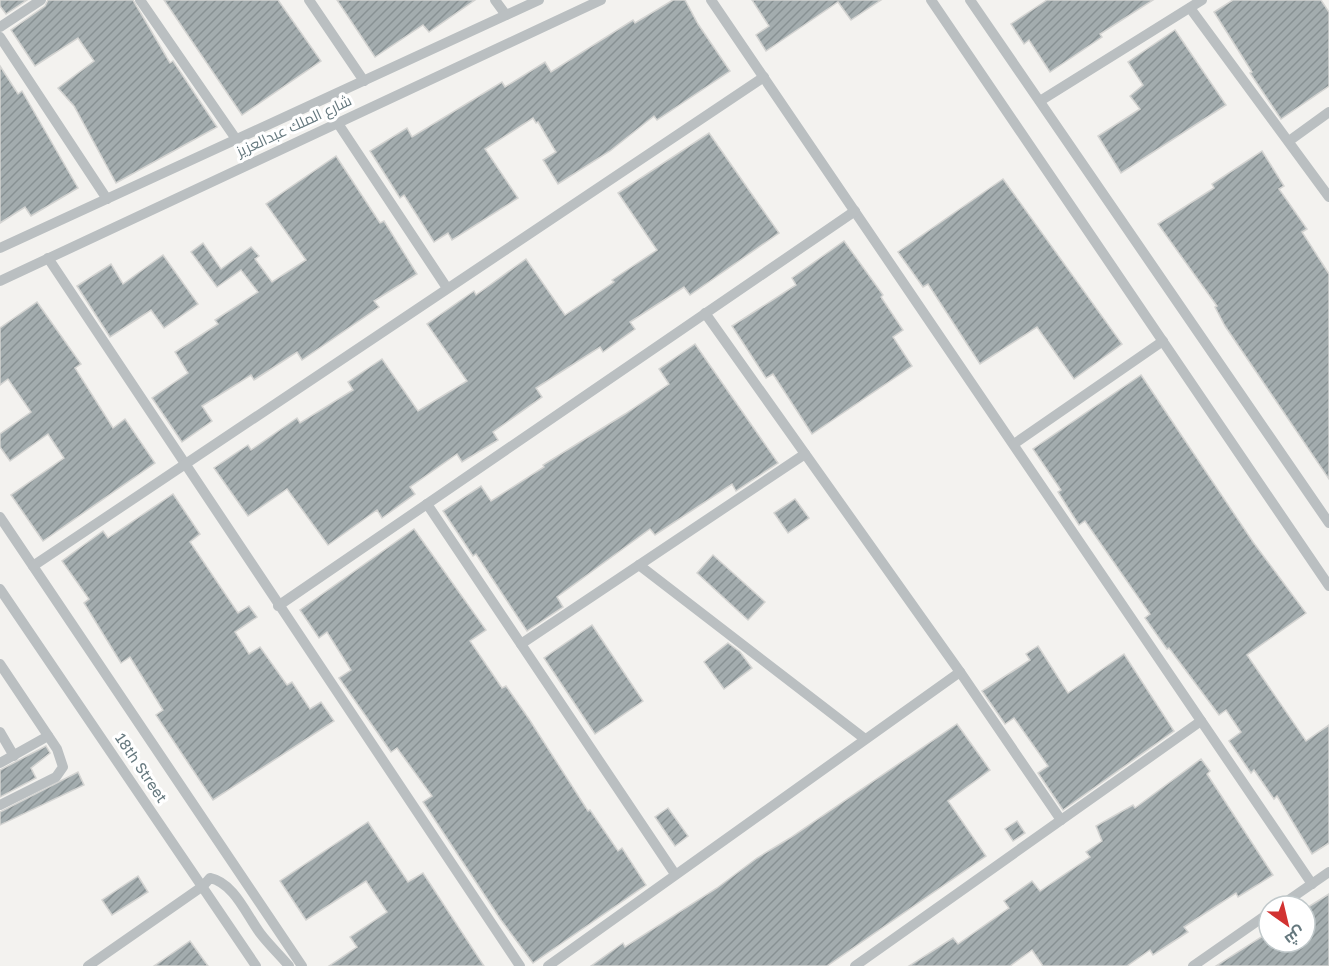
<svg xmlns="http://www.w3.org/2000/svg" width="1329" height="966" font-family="'Golos Text',Cairo,sans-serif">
  <defs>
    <pattern id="building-hatch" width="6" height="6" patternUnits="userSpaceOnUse" patternTransform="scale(1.5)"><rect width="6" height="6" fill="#a3acae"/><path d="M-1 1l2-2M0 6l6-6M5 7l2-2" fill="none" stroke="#889193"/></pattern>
  </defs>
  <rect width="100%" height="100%" fill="#f3f2ef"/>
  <g fill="url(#building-hatch)" stroke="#d4d4d2" stroke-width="1.5">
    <path d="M0 0H27L6 14 0 6Z"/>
    <path d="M48 0H133L170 63 173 61 217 127 116 183 74 106 58 88 94 61 78 38 35 66 11 30 45 6Z"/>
    <path d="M164 0H278L321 61 242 115Z"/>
    <path d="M337 0H475L429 32 423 25 375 57Z"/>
    <path d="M673 0H685L698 24 730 71 657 120 654 116 610 151 558 184 543 160 556 152 538 122 536 123 533 118 485 149 518 198 452 240 448 233 434 242 404 195 400 198 370 151 407 128 412 137 502 82 505 87 545 62 551 72 633 20 635 23Z"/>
    <path d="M752 0H881L851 20 838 2 766 51 756 35 769 26Z"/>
    <path d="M1047 0H1153L1100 34 1102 37 1050 72 1029 40 1024 44 1011 24Z"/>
    <path d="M1233 0H1321L1329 12V86L1281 119 1250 73 1252 72 1214 12Z"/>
    <path d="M1175 30 1226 105 1121 173 1098 136 1140 109 1130 96 1143 85 1128 62Z"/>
    <path d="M0 66 18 94 22 91 78 188 31 216 25 207 0 223Z"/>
    <path d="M709 133 779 233 690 295 684 287 630 322 635 329 603 352 600 347 536 388 542 397 493 432 498 440 462 462 457 454 410 487 415 494 382 518 377 510 328 545 287 489 248 516 214 468 248 445 251 450 297 418 300 423 353 390 348 382 382 359 418 411 467 381 427 324 474 291 476 295 526 259 565 315 614 282 612 280 657 250 618 193Z"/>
    <path d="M1262 151 1284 186 1279 189 1307 229 1302 232 1329 274V479L1225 326 1215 307 1217 306 1158 224 1214 188 1212 184Z"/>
    <path d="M336 156 380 223 384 221 417 274 374 301 379 307 302 360 297 352 254 380 251 375 202 406 212 421 182 442 152 398 188 373 175 352 218 324 215 320 258 292 241 270 217 287 191 252 203 243 221 269 251 247 259 256 255 259 272 282 306 260 266 204Z"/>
    <path d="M1003 179 1122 344 1074 379 1037 327 980 364 928 284 923 287 898 252Z"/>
    <path d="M844 241 883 295 881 297 903 330 893 337 912 366 812 434 773 374 766 378 732 326 796 285 792 278Z"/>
    <path d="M163 255 198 304 164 328 151 310 110 337 77 286 111 264 123 284Z"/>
    <path d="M37 302 81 364 75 368 113 428 125 419 155 463 43 541 11 495 64 458 48 434 10 461 0 447V434L31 412 8 379 0 385V328Z"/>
    <path d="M695 344 778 463 736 491 732 484 655 535 650 529 557 597 563 607 527 631 476 554 473 556 443 511 481 486 491 501 544 467 543 465 625 414 669 384 659 369Z"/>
    <path d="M1141 375 1253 542 1306 613 1247 655 1306 741 1329 725V843L1312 854 1277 796 1274 799 1254 770 1251 773 1229 741 1241 732 1226 710 1219 715 1169 648 1167 649 1145 618 1150 614 1085 521 1079 525 1058 492 1061 490 1033 449Z"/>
    <path d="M173 494 200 534 190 542 238 613 249 606 257 617 235 632 249 654 260 647 287 685 292 682 310 709 321 702 334 721 213 800 156 715 163 710 130 657 121 663 84 603 89 599 62 561 103 531 108 538Z"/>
    <path d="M795 499 809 518 788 533 774 513Z"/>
    <path d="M414 529 486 630 470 641 502 688 506 686 529 719 588 811 590 810 618 851 622 848 646 885 533 963 501 920 423 802 432 796 397 748 391 752 339 678 351 670 327 632 319 638 300 610Z"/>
    <path d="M713 555 765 602 748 620 697 573Z"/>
    <path d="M592 625 643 701 595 734 544 658Z"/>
    <path d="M728 643 740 652 752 668 724 689 704 662Z"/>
    <path d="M1038 646 1068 693 1124 654 1174 731 1063 810 1038 773 1048 766 1014 718 1005 724 982 691 1030 660 1026 654Z"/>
    <path d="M957 724 990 770 948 801 986 856 827 966H591L623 943 625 947 717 888 757 858 790 838Z"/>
    <path d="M46 746 50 753 31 768 36 778 0 797V770Z"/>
    <path d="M1201 759 1210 771 1207 774 1273 875 1238 897 1236 893 1184 927 1188 932 1153 955 1150 950 1127 966H1043L1032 950 1010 966H909L953 938 958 944 1009 908 1004 901 1032 881 1040 891 1090 857 1086 852 1102 841 1096 826 1133 805 1135 808Z"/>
    <path d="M78 772 84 785 0 825V812Z"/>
    <path d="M668 808 688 836 675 846 655 817Z"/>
    <path d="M1017 821 1025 833 1013 841 1005 829Z"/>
    <path d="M368 822 408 882 423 873 484 966H329L357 947 350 937 387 912 366 881 306 920 280 881Z"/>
    <path d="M138 876 148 892 112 915 102 900Z"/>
    <path d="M1329 894V966H1216L1269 932V942H1305V909Z"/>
    <path d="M190 941 208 966H154Z"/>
  </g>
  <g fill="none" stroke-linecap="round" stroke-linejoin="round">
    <g stroke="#babfc1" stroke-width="10">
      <path d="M140 0 236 139"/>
      <path d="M309 0 364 81"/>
      <path d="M495 0 506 15"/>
      <path d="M711 0 1312 884"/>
      <path d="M931 0 1329 586"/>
      <path d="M970 0 1329 523"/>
      <path d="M1190 8 1329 197"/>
      <path d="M0 27 41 0"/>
      <path d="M0 37 107 199"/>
      <path d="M1040 101 1202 0"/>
      <path d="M337 122 447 288"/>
      <path d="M1289 141 1329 112"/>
      <path d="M0 248 539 0"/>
      <path d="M48 258 520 966"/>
      <path d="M0 281 601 0"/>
      <path d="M705 313 960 672 1061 820"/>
      <path d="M1014 444 1163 341"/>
      <path d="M427 504 675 874"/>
      <path d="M0 517 302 966"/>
      <path d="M639 565 865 739"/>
      <path d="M33 566 764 77"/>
      <path d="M0 589 256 966"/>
      <path d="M278 606 855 211"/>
      <path d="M521 644 805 454"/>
      <path d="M0 664 57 749 63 767 56 777 0 805"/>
      <path d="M0 732 14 756"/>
      <path d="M0 763 48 736"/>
      <path d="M1280 906 1329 872"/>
      <path d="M88 966 203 886 210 878C234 883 246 914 260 933 269 945 280 955 289 966"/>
      <path d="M548 966 960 672"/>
      <path d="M855 966 1201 721"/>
      <path d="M1193 966 1269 913"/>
    </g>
  </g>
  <g text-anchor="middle" stroke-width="6" stroke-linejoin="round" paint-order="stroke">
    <g font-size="15" fill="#65787e" stroke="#fff">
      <text transform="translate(294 126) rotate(-25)" y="5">شارع الملك عبدالعزيز</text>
      <text transform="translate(141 768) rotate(56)" y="5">18th Street</text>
    </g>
  </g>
  <g transform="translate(1287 924) rotate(146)"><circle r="28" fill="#ffffff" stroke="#c1c9cb" stroke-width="1.5"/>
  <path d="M0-4.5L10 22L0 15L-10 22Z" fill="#d23231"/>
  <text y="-9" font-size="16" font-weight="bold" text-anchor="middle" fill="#65787e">ش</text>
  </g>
</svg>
